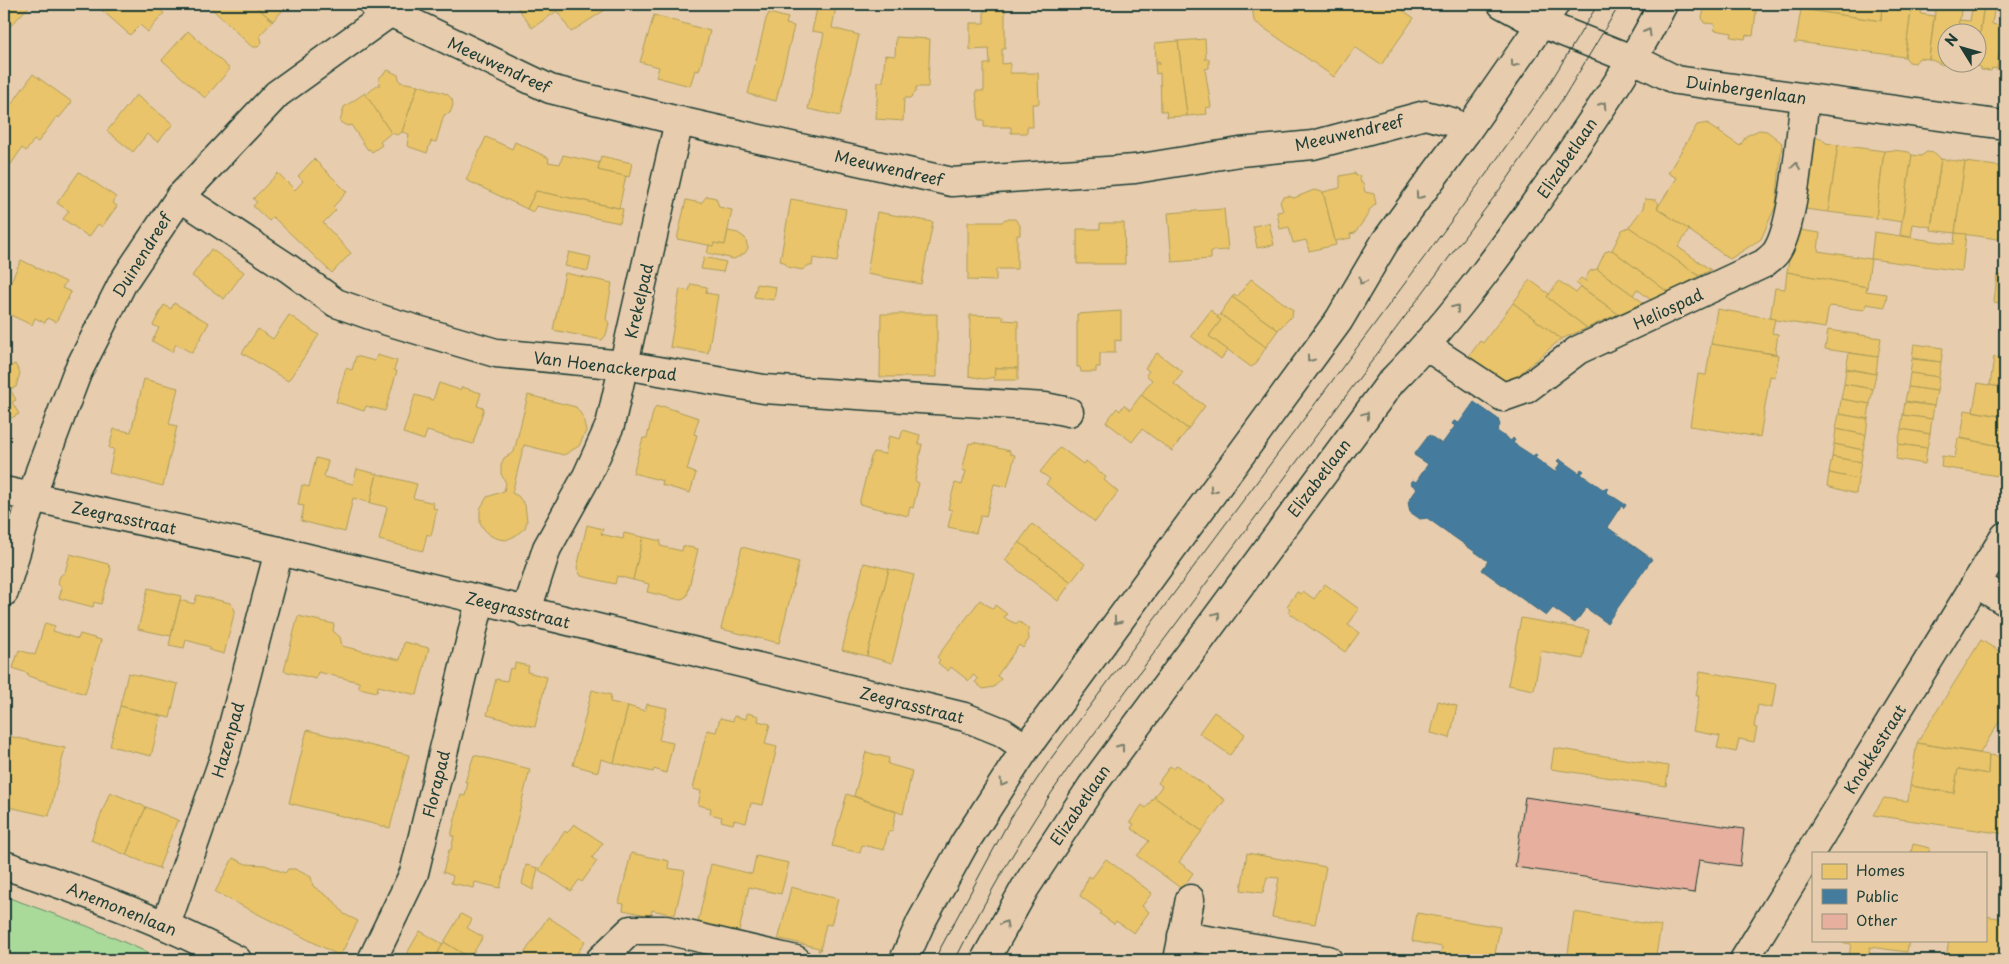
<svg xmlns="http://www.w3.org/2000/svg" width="2009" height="964" font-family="'Playpen Sans',sans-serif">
  <rect width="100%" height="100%" fill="#e7cdae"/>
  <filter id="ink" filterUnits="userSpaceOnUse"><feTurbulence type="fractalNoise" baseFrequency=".02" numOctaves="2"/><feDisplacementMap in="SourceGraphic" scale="10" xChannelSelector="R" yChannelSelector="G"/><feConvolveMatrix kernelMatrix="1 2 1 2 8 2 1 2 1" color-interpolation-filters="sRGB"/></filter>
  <g filter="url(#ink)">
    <path fill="#a9da9a" stroke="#648c67" d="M4 896 87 926 165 960H4Z"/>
    <g fill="#e9c46a" stroke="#ac9c5a">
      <path d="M4 4H31L4 33Z"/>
      <path d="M95 4H152L164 13 148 32 140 25 130 35Z"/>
      <path d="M213 4H253L273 21 260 35 262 42 258 47H252L210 7Z"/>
      <path d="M253 4H291V8L284 9 273 21Z"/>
      <path d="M515 4H614L571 32 557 11 532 28Z"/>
      <path d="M818 4 836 7 832 28 859 35 840 116 808 109 824 33 812 31Z"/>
      <path d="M984 4H1005V49H1002V64L1010 63V73H1038L1039 104H1032L1033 127H1027V133H1011V127H984V120H979L976 91H984V64H990L989 49 970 50V23H984Z"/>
      <path d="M1252 4H1394L1414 18 1381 65 1355 47 1334 77 1254 21Z"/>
      <path d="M1706 4H1757L1753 36 1746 35 1745 39 1731 37 1732 33 1714 30 1715 24 1704 23 1702 17Z"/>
      <path d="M1801 4H1882L1881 21 1801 9Z"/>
      <path d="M1882 4H1912L1905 57 1798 42 1795 44 1794 42 1796 40 1801 9 1881 21Z"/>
      <path d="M1912 4H1923L1921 14 1934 16 1929 59 1919 58 1915 63 1909 62 1905 57Z"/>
      <path d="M1936 4H1962L1958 32H1946V62L1943 65 1929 59Z"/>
      <path d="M1973 4H1984L1976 61V32H1958L1959 20 1970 21Z"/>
      <path d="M1984 4H1995L1992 24 2003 26 1997 69 1992 68 1991 71 1981 70V67L1976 66Z"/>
      <path d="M769 13 788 18 786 24 794 26 776 101 748 94 766 19Z"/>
      <path d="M654 15 710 31 699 71 695 70 690 86 656 77 659 67 640 62Z"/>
      <path d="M2003 26H2005V71L1997 69Z"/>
      <path d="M188 31 230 69 205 98 162 60Z"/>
      <path d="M896 37 930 39 928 87H916V92L910 98H904L903 121 876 119 878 82H883L885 55 895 56Z"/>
      <path d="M1205 39 1206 57 1204 59H1209V68L1205 69 1211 107 1206 108 1207 114 1187 116 1178 41Z"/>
      <path d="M1178 41 1187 116 1167 117 1166 111H1161L1160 73 1156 74 1155 64H1160L1159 61 1156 62 1155 43Z"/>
      <path d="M1976 62V66L1970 65 1966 67 1957 66 1954 63Z"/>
      <path d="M388 70 398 75 400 82 418 85 402 132 398 135 391 133 366 95 377 85H380L379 78Z"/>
      <path d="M33 74 72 102 59 118 57 116 38 142 34 140 26 151 22 148 5 173 9 175 4 182V115Z"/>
      <path d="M418 85 447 94 452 99 453 105 450 113 444 115 436 142 431 141 427 153 407 146 409 134 402 132Z"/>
      <path d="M365 93 391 133 380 142 382 145 372 152 370 149 368 150 351 125 347 126 340 122 344 107Z"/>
      <path d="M136 95 173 124 158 142 147 134 133 152 107 131Z"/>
      <path d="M1708 123V125L1717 131 1720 130 1719 132 1740 146 1746 136 1759 130 1767 131 1782 143 1776 205 1761 239 1730 259 1657 208 1677 178 1668 173 1697 125Z"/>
      <path d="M486 137 512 149 515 142 549 158 548 162 560 164 563 155 600 163 598 170 626 176 619 208 536 191 527 209 466 180Z"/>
      <path d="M1815 138H1821L1826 143 1838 145 1828 212 1797 208 1810 141Z"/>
      <path d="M1838 145 1884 151 1876 218 1828 212Z"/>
      <path d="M1893 150 1909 152 1912 155 1902 222 1876 218 1884 151Z"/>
      <path d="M1927 152 1935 153 1941 159 1931 227 1913 224 1911 237 1900 235 1912 155 1921 156Z"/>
      <path d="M601 156 632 163 629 177 598 170Z"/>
      <path d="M314 159 347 192 333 207 336 210 323 223 351 253 332 273 273 217 269 221 253 206 257 202 253 199 278 173 295 190 303 181 298 176Z"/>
      <path d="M1941 159 1965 162 1955 233 1931 230Z"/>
      <path d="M1965 162 2005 167V240L1955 233Z"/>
      <path d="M79 172 116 197 113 203 117 206 102 227 98 224 89 237 63 219 69 211 57 203Z"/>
      <path d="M1355 173 1356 176 1359 175 1361 183H1363L1365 192 1374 194 1376 204 1369 210V213L1355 233 1350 234 1351 238 1335 241 1323 192 1340 188V176Z"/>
      <path d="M1314 190 1323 192 1336 245 1309 251 1306 240 1293 243 1289 227 1280 229 1277 212 1283 211 1280 202 1283 197 1289 196 1294 198Z"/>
      <path d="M536 191 623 209 620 223 536 206 533 212 527 209Z"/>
      <path d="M707 196 716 198 719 207 732 210 725 245 714 243 713 246 677 239 686 200 701 203Z"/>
      <path d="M791 199 846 209 837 262 813 258 812 266H807L802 270 788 267 784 262 780 261Z"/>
      <path d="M1645 199 1656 200 1659 204 1657 208 1689 230 1678 247 1711 270 1699 276 1629 227 1643 208Z"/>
      <path d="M1224 209 1228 250 1211 251V259L1172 262 1168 213Z"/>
      <path d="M877 212 933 222 921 284 867 274Z"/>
      <path d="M1005 219H1015L1020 225V235H1017V269H996V281L968 280V222H1002Z"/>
      <path d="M1100 223H1124L1125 264H1077V229H1100Z"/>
      <path d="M1269 223 1274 245 1257 248 1253 226Z"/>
      <path d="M1629 227 1699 276 1669 293 1612 250 1622 230Z"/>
      <path d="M1794 229 1820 233 1818 251 1871 259 1867 287 1787 272Z"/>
      <path d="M728 231 738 233 745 238 748 248 745 253 734 259 707 253 709 245 713 246 714 243 725 245Z"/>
      <path d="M1874 232 1954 244 1955 233 1966 234 1962 271 1871 259Z"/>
      <path d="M211 249 244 272 224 299 192 276Z"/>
      <path d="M1612 250 1669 293 1651 300 1637 289 1633 295 1597 269 1605 252Z"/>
      <path d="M569 252 591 257 588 271 565 266Z"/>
      <path d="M704 257 726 262 723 272 701 269Z"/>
      <path d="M21 260 66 282 62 288 71 292 56 322 47 318 45 323 35 318 32 325 4 312 8 305 4 303V296Z"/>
      <path d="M1597 269 1633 295 1644 303 1618 314 1576 283 1581 278 1587 282 1586 277 1590 271Z"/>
      <path d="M1787 272 1867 287 1866 291 1887 294 1885 307 1866 304 1865 310 1829 306 1825 328 1770 319 1775 288 1785 289Z"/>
      <path d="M565 273 612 283 606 319 609 323 606 335 602 340 553 330Z"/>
      <path d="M1997 275 2005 276V304L1994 302Z"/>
      <path d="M1251 279 1293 310 1292 316 1278 330 1232 297 1234 295 1237 297Z"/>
      <path d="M1530 280 1549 294 1547 297 1587 328 1561 339 1513 303Z"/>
      <path d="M1559 281 1576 293 1581 287 1618 314 1587 328 1547 297Z"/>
      <path d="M691 284 707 287 706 293 718 295 708 353 670 347 680 289 689 291Z"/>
      <path d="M757 284 776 287 774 300 754 297Z"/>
      <path d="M1232 297 1278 330 1266 347 1220 314Z"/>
      <path d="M174 303 209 323 192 353 176 344 172 352 152 341 159 328 153 325 164 305 171 309Z"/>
      <path d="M1513 303 1561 339 1502 389 1467 359 1480 341 1483 343Z"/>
      <path d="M1717 309 1775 319 1772 333 1778 334 1775 354 1711 344Z"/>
      <path d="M1211 310 1221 320 1209 336 1228 350 1221 359 1191 336Z"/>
      <path d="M1121 311V341L1115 340V353H1100V367H1096V372H1081L1080 367H1077V314Z"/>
      <path d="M881 314H937V377H880Z"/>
      <path d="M1220 314 1266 347 1256 364 1251 367 1209 336 1221 320 1217 318Z"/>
      <path d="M289 315 319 335 288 381 242 353 258 329 273 339Z"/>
      <path d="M970 315 1003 316V320L1018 321V368H995V377L984 379 969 376Z"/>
      <path d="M1828 330 1881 338 1878 357 1825 349Z"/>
      <path d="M1711 344 1779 355 1775 377 1770 376 1760 437 1690 426 1698 374 1706 375Z"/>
      <path d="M1914 344 1943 348 1941 362 1912 358Z"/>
      <path d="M1157 353 1183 372 1174 384 1205 406 1188 429 1141 395 1152 380 1146 375 1149 371 1145 368Z"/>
      <path d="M1849 353 1878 357 1876 374 1846 368Z"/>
      <path d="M377 355 397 361 394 370 397 371 385 411 366 406 364 411 336 402 346 368 352 370 356 356 375 361Z"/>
      <path d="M1994 357 2005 359V388L1990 385Z"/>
      <path d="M1912 359 1941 362 1939 377 1910 373Z"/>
      <path d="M6 361 9 367 15 364 20 373 16 387 10 389 16 400 12 402 19 414 4 422V362Z"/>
      <path d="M995 368H1018V380H994Z"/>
      <path d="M1846 369 1876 374 1873 389 1844 384Z"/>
      <path d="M1910 373 1939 377 1937 391 1908 387Z"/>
      <path d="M144 379 178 388 169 424 177 426 163 486 109 473 114 449 109 448 114 429 131 432Z"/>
      <path d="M439 383 460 390 462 387 481 393 477 406 484 408 473 444 427 431 424 440 403 433 415 395 433 400Z"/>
      <path d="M1978 383 2005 388V417L1973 411Z"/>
      <path d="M1844 384 1873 389 1870 404 1841 399Z"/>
      <path d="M1908 387 1937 391 1934 406 1905 401Z"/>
      <path d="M528 395 576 407 583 417 586 431 579 446 564 455 524 445 512 493 518 496 525 505 527 521 525 528 515 536 506 540 499 539 491 536 483 528 480 522V509L487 497 504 491 506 483 501 474V465L504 458 514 452Z"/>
      <path d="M1141 395 1188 429 1172 451 1142 429 1132 442 1106 422 1117 408 1120 411 1124 405 1130 410Z"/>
      <path d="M1841 399 1870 404 1868 419 1839 414Z"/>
      <path d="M1905 402 1934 406 1932 419 1903 415Z"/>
      <path d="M656 406 661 408 662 406 699 418 694 434 697 435 687 470 696 473 690 493 662 485 663 481 633 473 643 438H647L653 412Z"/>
      <path d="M1965 410 2005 417V447L1961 438Z"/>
      <path d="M1839 414 1868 419 1866 435 1836 429Z"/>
      <path d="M1903 415 1932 419 1930 434 1901 429Z"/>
      <path d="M1836 429 1866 435 1863 450 1834 444Z"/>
      <path d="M1901 429 1930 434 1927 448 1898 444Z"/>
      <path d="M903 430 920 435 918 444H922L915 481 919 483 913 508 910 507 908 516 859 504 871 457 874 452 885 454 889 436 900 439Z"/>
      <path d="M1958 438 2005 447V477L1941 467 1942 456 1955 458Z"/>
      <path d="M973 442 1010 451V454L1015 455 1007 487 994 484 986 516 981 515 976 533 948 527 952 510 948 509 955 483 962 485 966 471 962 470 969 443 972 444Z"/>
      <path d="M1834 444 1863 450 1861 462 1832 457Z"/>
      <path d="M1898 444 1927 448 1925 464 1896 459Z"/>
      <path d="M1060 447 1083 464 1086 461 1106 477 1104 480 1118 492 1095 522 1046 484 1050 479 1040 472Z"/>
      <path d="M1832 457 1861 462 1858 479 1829 473Z"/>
      <path d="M316 458 328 461 324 477 353 484 357 469 377 474 370 503 353 498 345 532 301 521 304 506 298 505 302 485 309 487Z"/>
      <path d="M1829 473 1858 479 1856 494 1827 486Z"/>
      <path d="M377 474 417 484 413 498 434 503 433 508 437 509 431 536 427 534 423 551 379 540 387 507 370 503Z"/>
      <path d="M1032 524 1085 564 1071 582 1019 542Z"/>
      <path d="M587 525 603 529 601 534 623 539 624 533 643 537 633 580 617 576 615 584 581 576 577 568Z"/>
      <path d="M643 537 661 541 660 546 682 551 683 546 698 549 687 596 680 600 647 592 649 584 633 580Z"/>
      <path d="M1019 542 1071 582 1058 601 1005 560Z"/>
      <path d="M742 547 799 562 779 643 721 629Z"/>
      <path d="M70 554 108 564 111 569 101 604 94 602 93 607 59 598 62 588 58 583 60 576 65 572Z"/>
      <path d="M864 563 889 569 867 656 842 650Z"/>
      <path d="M889 569 914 575 892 663 867 656Z"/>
      <path d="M1325 584 1359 609 1348 625 1359 633 1345 652 1288 612 1290 609 1287 606 1297 592 1301 594 1303 591 1314 599Z"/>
      <path d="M148 588 181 596 171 636 138 629Z"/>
      <path d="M197 595 230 603 235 610 224 654 209 650 210 647 186 640 184 648 169 645 180 600 194 604Z"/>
      <path d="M980 600 993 609 995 605 1007 614 1004 617 1008 620 1017 624 1018 621 1028 628 1029 639 1023 648 1019 645 997 676 1001 679 994 687 983 689 975 682 978 679 973 675 969 681 951 667 948 671 938 663 940 660 937 657Z"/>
      <path d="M298 616 334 624 333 631 340 637 342 646 400 660 404 642 429 648 417 695 378 686 377 692 359 688V682L318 672 316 679 284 671Z"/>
      <path d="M1521 618 1589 630 1583 659 1541 651 1534 690 1508 685Z"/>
      <path d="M45 623 55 626 53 631 78 639 80 634 101 640 85 694 28 676 29 674 13 668 19 650 35 655Z"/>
      <path d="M1981 640 2005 655V712L1980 753 1917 743Z"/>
      <path d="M515 663 529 666 527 672 547 677 535 727 487 715 496 679 507 681 510 668 514 669Z"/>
      <path d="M1700 671 1776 684 1772 708 1758 705 1754 727 1757 728 1754 742 1739 739 1736 752 1717 748 1720 736 1693 731 1699 696H1696Z"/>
      <path d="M128 673 178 684 170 718 120 706Z"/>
      <path d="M592 690 611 695 610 702 628 706 614 763 601 759 598 772 573 765Z"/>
      <path d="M1438 701 1457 706 1450 738 1431 733Z"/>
      <path d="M647 704 667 708 659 740 673 743 666 773 654 769 653 772 614 763 628 706 645 711Z"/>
      <path d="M120 706 161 716 151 756 110 746Z"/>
      <path d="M1214 712 1245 734 1230 755 1199 733Z"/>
      <path d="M747 713 759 716 758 721 770 724 765 744 777 747 763 805 751 803 746 823 734 820 733 824 721 821 722 817 710 814 711 808 698 805 701 791 693 789 707 730 716 732 720 718 733 721 734 716 746 719Z"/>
      <path d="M307 730 409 755 390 828 289 803Z"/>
      <path d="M8 736 65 748 49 816 4 806V755Z"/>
      <path d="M1917 743 1989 755 1988 774 1958 769 1954 793 1910 786Z"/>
      <path d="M1554 748 1669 766 1666 786 1551 769Z"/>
      <path d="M866 752 889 758 888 764 912 771 903 814 854 796Z"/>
      <path d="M474 755 530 769 500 888 475 882 474 888 451 883 453 876 443 872 449 850H451L454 836H451L461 795 465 796 468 782H465Z"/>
      <path d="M1989 755 2005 757V834L1873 815 1884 798 1908 801 1910 786 1954 793 1958 769 1988 774Z"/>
      <path d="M1177 765 1225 800 1202 831 1154 797 1162 786 1158 783 1170 766 1174 769Z"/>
      <path d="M110 792 146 807 126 855 91 840Z"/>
      <path d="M847 794 896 812 892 832 888 831 884 850 862 845 860 853 832 846Z"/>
      <path d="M1154 797 1202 831 1179 862 1193 873 1182 889 1137 856 1149 841 1131 828 1134 824 1130 822 1142 805 1146 808Z"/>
      <path d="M146 807 180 821H177L159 867 161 869 126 855Z"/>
      <path d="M574 824 603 843 592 858 597 861 582 882 579 880 571 891 539 870 565 831 567 833Z"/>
      <path d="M1913 844 1930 848 1929 853H1911Z"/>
      <path d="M631 853 669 861 668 868 685 871 675 915 652 910 651 916 623 910 624 904 619 903Z"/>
      <path d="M1247 853 1326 867 1315 924 1272 917 1279 878 1267 877 1263 893 1241 890Z"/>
      <path d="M756 856 789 863 781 894 749 887 739 931 705 926 706 924 698 922 711 864 752 874Z"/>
      <path d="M233 858 246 864 265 865 285 873 288 869H295L311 877 313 886 334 901 344 914 358 921 340 956 215 892Z"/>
      <path d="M1106 859 1152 893 1142 906 1149 912 1134 933 1116 921 1114 924 1100 914 1102 912 1080 896 1089 876 1092 878Z"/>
      <path d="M526 865 538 868 533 890 522 884Z"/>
      <path d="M791 887 838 899 831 925 826 924 820 951H818L819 948 781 939 780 942 778 941Z"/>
      <path d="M1574 912 1661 926 1655 960H1567Z"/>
      <path d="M1417 913 1500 927 1494 960H1440L1442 947 1412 941Z"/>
      <path d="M461 914 472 920 467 928 483 937 470 958 444 942Z"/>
      <path d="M1985 916 2005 919V960L1946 958 1949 940H1985Z"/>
      <path d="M548 917 585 941 576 956 582 960H520Z"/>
      <path d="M420 931 443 944 434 960H403Z"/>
      <path d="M1841 940H1909L1907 952 1870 947 1868 960 1849 957 1851 944 1840 942Z"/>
      <path d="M444 942 468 957 466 960H434Z"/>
    </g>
    <path fill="#457b9d" stroke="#3a687e" d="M1474 402 1498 419 1500 425 1497 431 1511 441 1513 438 1515 440 1513 443 1533 456 1535 454 1537 455 1535 458 1555 472 1560 463 1557 461 1559 459 1579 473 1581 469 1584 471 1581 474 1604 490 1606 487 1609 489 1606 492 1626 505 1624 508 1621 506 1607 527 1652 559 1607 623 1586 608 1575 623 1553 608 1546 616 1482 570 1488 561 1427 518 1420 519 1410 512 1408 502 1417 489 1410 483 1412 480 1416 482 1428 464 1414 455 1429 435 1442 444 1455 426 1452 424 1454 421 1459 423Z"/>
    <path fill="#e7af9d" stroke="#1f3d34" d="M1525 797 1744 829 1740 866 1699 860 1694 893 1515 867Z"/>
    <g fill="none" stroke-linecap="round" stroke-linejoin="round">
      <defs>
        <g id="street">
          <path d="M373 4 550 89 679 121 952 182 1135 169 1240 152 1313 145 1425 115 1452 122 1466 132"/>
          <path d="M1502 4 1526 17 1646 65 1676 80 2005 125"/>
          <path d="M180 197 288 268 336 303 384 320 496 353 624 365 764 389 1045 407 1069 412"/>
          <path d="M1426 346 1503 397 1526 389 1578 350 1763 264C1768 260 1774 256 1777 251 1795 222 1800 135 1805 98"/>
          <path d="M4 491 279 551 965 717 1002 732 1026 748"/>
          <path d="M1976 583 2005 601"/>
          <path d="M4 592 40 471 77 373 123 282 180 197 277 94 402 4"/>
          <path d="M526 613 547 548 587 476 610 425 679 121"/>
          <path d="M4 865C84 891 163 921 237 960"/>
          <path d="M166 925 226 752 279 551"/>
          <path d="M1182 936 1328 960"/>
          <path d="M372 960 414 873 480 601"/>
          <path d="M600 960 631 930H666L796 960"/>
          <path d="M1178 960 1190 899"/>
        </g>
        <path id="secondary" d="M1744 960 2005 536"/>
        <g id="primary">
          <path d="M904 960 921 922 964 844 1026 748 1339 320 1385 242 1466 132 1555 4"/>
          <path d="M985 960 1025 888 1092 786 1391 382C1457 315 1513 236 1567 158 1601 108 1636 58 1663 4"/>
        </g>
      </defs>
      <use href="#street" stroke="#1f3d34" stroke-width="31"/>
      <use href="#secondary" stroke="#1f3d34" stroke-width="31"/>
      <use href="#primary" stroke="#1f3d34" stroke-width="31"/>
      <use href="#street" stroke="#e7cdae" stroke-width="28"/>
      <use href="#secondary" stroke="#e7cdae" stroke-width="28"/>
      <use href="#primary" stroke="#e7cdae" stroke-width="28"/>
      <g stroke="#1f3d34" stroke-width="1">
        <path d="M934 960 1010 819 1052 757 1490 169 1548 86 1598 4"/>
        <path d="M955 960C988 894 1025 831 1067 770L1506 181 1564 97 1620 4"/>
      </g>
    </g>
    <defs><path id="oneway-chevron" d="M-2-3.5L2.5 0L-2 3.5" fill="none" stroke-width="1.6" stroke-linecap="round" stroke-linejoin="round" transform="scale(1.25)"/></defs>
    <g stroke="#797e6b">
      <use href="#oneway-chevron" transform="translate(1648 32) rotate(-60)"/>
      <use href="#oneway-chevron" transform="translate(1514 64) rotate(125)"/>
      <use href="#oneway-chevron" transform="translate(1603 105) rotate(-57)"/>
      <use href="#oneway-chevron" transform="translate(1796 166) rotate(-82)"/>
      <use href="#oneway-chevron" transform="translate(1419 196) rotate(126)"/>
      <use href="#oneway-chevron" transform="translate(1362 281) rotate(121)"/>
      <use href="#oneway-chevron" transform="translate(1456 308) rotate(-52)"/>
      <use href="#oneway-chevron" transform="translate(1310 359) rotate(126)"/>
      <use href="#oneway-chevron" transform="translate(1366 415) rotate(-53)"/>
      <use href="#oneway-chevron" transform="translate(1213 490) rotate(126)"/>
      <use href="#oneway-chevron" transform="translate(1217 615) rotate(-54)"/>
      <use href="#oneway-chevron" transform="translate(1117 621) rotate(126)"/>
      <use href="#oneway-chevron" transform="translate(1121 747) rotate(-54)"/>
      <use href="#oneway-chevron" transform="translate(1003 783) rotate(122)"/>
      <use href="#oneway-chevron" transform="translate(1005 924) rotate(-61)"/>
    </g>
  </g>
  <g text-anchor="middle" stroke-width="5" stroke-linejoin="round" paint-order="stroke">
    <g font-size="16" fill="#1f3d34" stroke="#e7cdae">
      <text transform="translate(499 65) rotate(25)" y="6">Meeuwendreef</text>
      <text transform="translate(1746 90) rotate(8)" y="6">Duinbergenlaan</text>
      <text transform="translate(1349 133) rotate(-13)" y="6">Meeuwendreef</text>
      <text transform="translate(1567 158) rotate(-56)" y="6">Elizabetlaan</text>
      <text transform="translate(889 168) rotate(13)" y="6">Meeuwendreef</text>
      <text transform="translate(142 255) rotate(-58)" y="6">Duinendreef</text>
      <text transform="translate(639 301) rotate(-77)" y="6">Krekelpad</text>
      <text transform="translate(1668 309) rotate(-25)" y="6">Heliospad</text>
      <text transform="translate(605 366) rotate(7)" y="6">Van Hoenackerpad</text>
      <text transform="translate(1319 478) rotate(-53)" y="6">Elizabetlaan</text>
      <text transform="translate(124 518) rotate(12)" y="6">Zeegrasstraat</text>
      <text transform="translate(518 610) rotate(14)" y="6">Zeegrasstraat</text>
      <text transform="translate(912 705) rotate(14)" y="6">Zeegrasstraat</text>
      <text transform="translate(228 740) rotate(-74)" y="6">Hazenpad</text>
      <text transform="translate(1875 749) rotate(-58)" y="6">Knokkestraat</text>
      <text transform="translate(436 784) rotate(-76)" y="6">Florapad</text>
      <text transform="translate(1080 805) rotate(-56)" y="6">Elizabetlaan</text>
      <text transform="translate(122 909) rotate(22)" y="6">Anemonenlaan</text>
    </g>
  </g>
  <rect width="2009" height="964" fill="none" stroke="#e7cdae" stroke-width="20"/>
  <rect x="10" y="10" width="1989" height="944" fill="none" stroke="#1f3d34" stroke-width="2" filter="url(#ink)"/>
  <rect x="1812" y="852" width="175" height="90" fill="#e7cdae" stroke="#97937d"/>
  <rect x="1822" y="864" width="25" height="15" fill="#e9c46a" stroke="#97937d"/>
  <text x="1856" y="876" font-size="15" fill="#1f3d34">Homes</text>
  <rect x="1822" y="889" width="25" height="15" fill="#457b9d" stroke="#97937d"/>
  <text x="1856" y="902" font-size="15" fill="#1f3d34">Public</text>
  <rect x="1822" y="914" width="25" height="15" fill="#e7af9d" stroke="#97937d"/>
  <text x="1856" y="926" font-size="15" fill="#1f3d34">Other</text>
  <g transform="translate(1962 48) rotate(307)"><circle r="24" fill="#e7cdae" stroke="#97937d"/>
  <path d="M0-4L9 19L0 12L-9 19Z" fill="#1f3d34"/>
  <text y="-8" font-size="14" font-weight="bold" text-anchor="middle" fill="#1f3d34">N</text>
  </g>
</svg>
